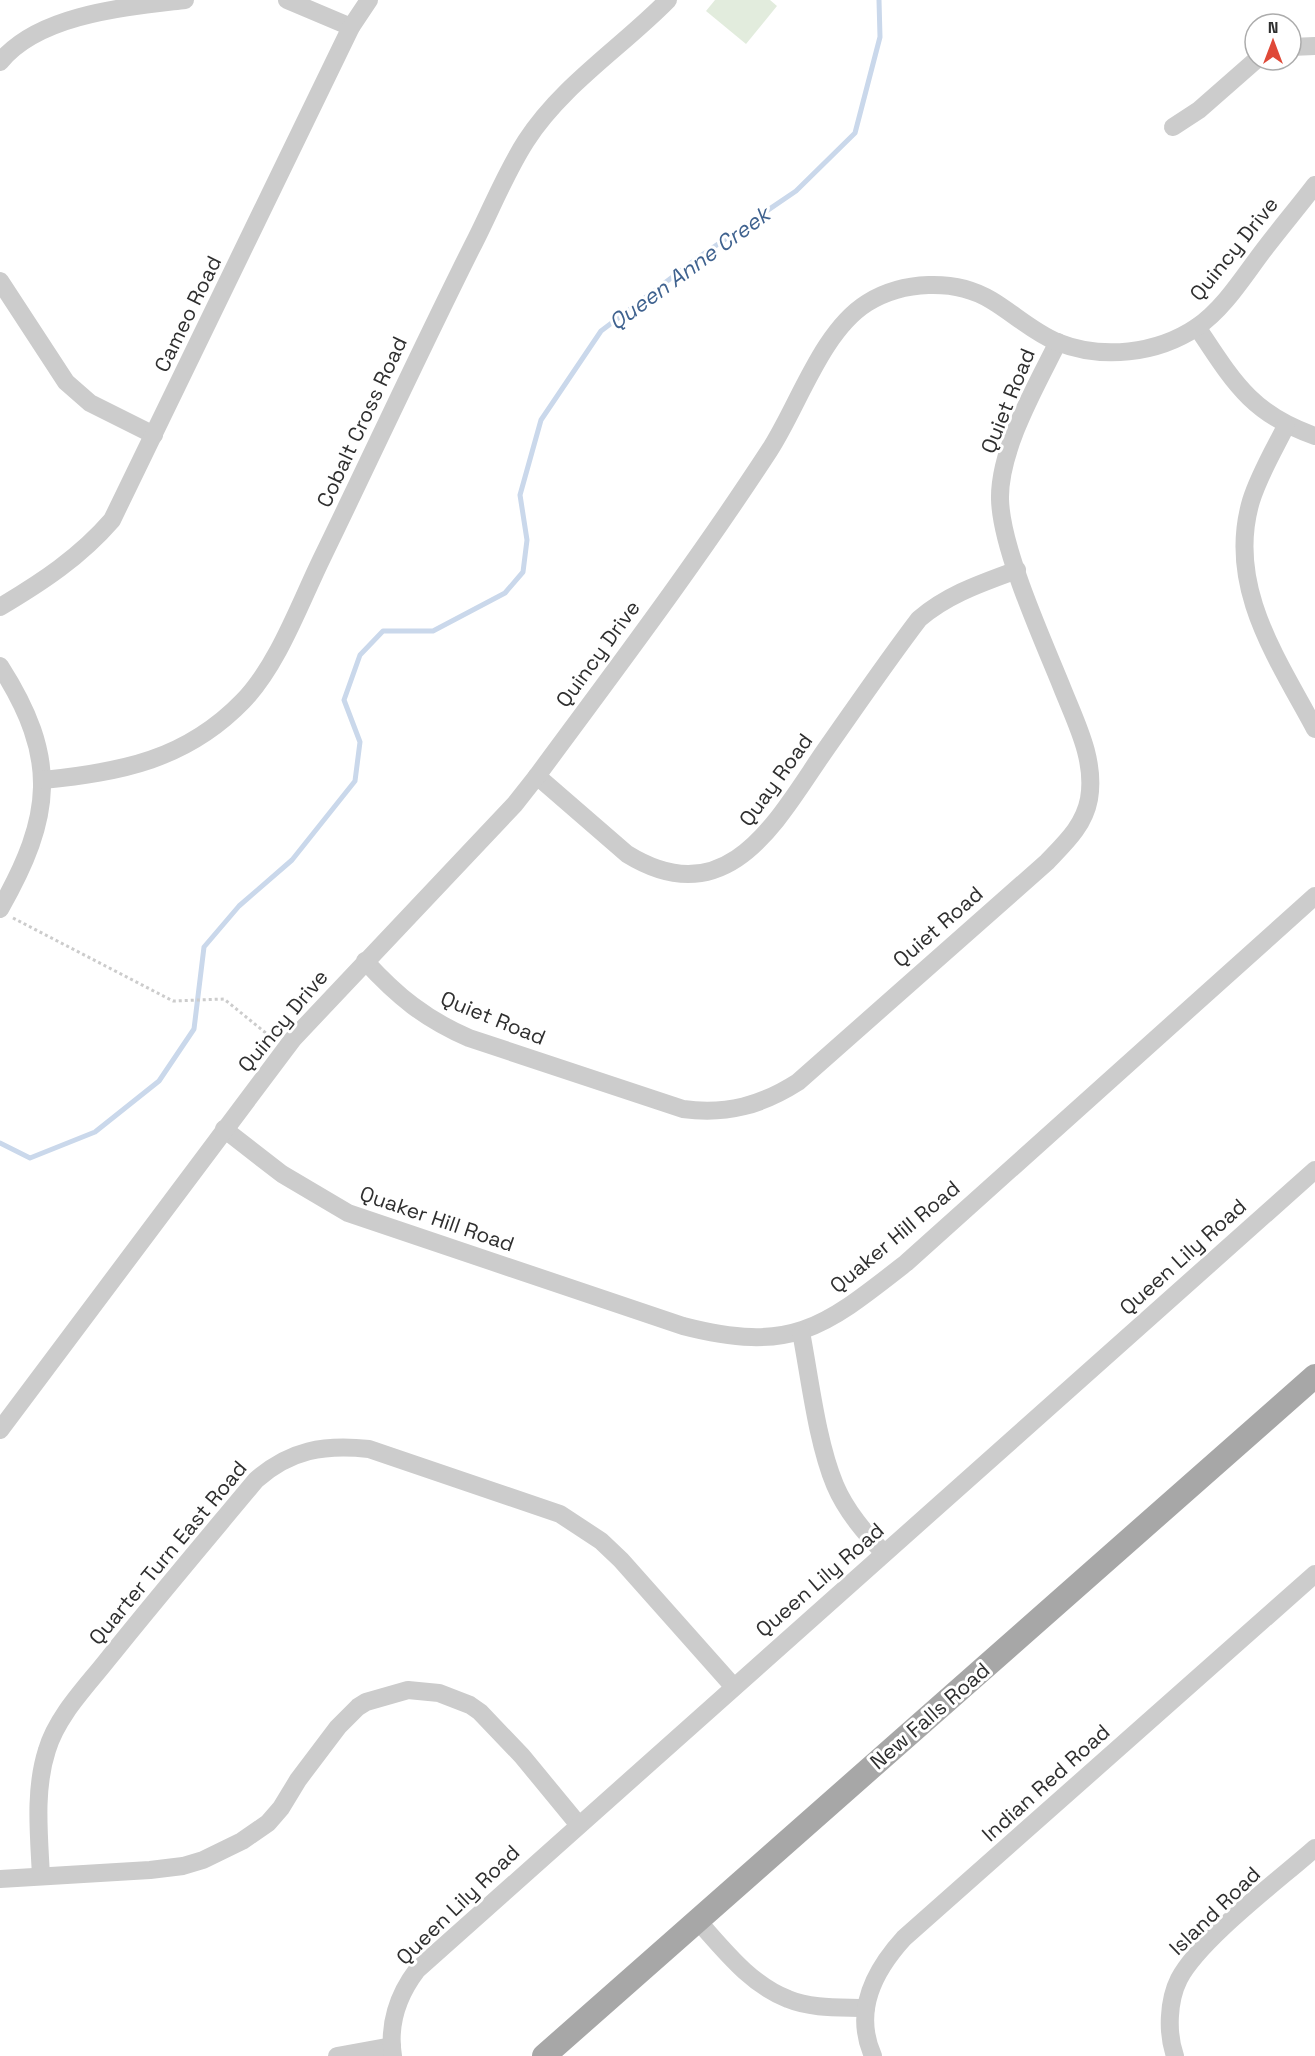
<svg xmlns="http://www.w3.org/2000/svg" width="1315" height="2056" font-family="'Space Grotesk',sans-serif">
  <rect width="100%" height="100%" fill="#fff"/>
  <path fill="#e2ecdd" d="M715 0H770L777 6 746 44 706 11Z"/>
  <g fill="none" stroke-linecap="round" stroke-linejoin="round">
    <path stroke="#cad8eb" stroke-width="5" d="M0 1143 30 1158 95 1132 159 1081 194 1029 204 947 239 906 292 860 355 781 360 742 344 700 360 655 383 631H433L505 593 523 572 527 540 520 495 541 420 601 331 699 257 796 191 855 133 880 37 879 0"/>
    <path stroke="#ccc" stroke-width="3" stroke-dasharray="3 3" stroke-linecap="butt" d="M13 918 173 1001 224 999 272 1038"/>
    <g stroke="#ccc" stroke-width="18">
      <path d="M287 0 351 27"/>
      <path d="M1291 47 1315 46"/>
      <path d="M0 62C39 14 126 7 185 0"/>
      <path d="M1173 127 1199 110 1256 60"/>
      <path d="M0 281 66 382 90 403 154 435"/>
      <path d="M1197 327C1233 381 1251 414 1315 436"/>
      <path d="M1286 426C1274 450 1259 475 1251 501 1226 586 1277 658 1315 729"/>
      <path d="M0 607C42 582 80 557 112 520L351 27 369 0"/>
      <path d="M0 666C59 758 53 816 0 909"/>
      <path d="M537 776 627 854C729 917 778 818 826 749 857 705 887 661 919 619 948 594 982 583 1017 570"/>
      <path d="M43 780C121 772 186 760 243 701 278 665 300 603 322 558 372 455 420 351 471 249 490 213 504 175 526 141 562 85 622 47 668 0"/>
      <path d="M365 961C397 996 425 1019 469 1038L683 1109C727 1115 762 1105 798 1082L1047 862C1065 843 1084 826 1089 799 1096 759 1075 721 1061 685 1042 638 1001 548 1000 499 999 450 1036 386 1058 342"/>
      <path d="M224 1129 282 1174 348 1213 683 1326C792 1354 823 1328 906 1263L1315 896"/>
      <path d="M801 1332C810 1379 817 1442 835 1485 846 1511 865 1533 884 1553"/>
      <path d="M0 1430 293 1039 515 804 537 776C616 669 696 563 769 451 798 407 821 332 867 303 902 281 955 278 991 300 1013 313 1033 332 1057 342 1102 360 1157 354 1197 327 1225 308 1245 274 1266 247 1282 226 1299 206 1315 185"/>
      <path d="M41 1876C39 1835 34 1790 47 1750 57 1716 86 1687 108 1659 156 1599 206 1540 256 1480 290 1450 324 1444 369 1449L560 1514 601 1541 621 1560 733 1686"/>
      <path d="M0 1879 150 1870 183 1866 203 1860 242 1841 268 1823 281 1808 298 1780 338 1727 358 1707 366 1702 408 1690 439 1693 470 1705 480 1712 522 1756 578 1824"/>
      <path d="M698 1921C724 1950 751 1985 788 1999 812 2009 841 2007 866 2008"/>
      <path d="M337 2056 392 2046"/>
      <path d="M393 2056C388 2025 398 1995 417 1970L1315 1170"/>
      <path d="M873 2056C853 2011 874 1971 904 1938L1315 1574"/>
      <path d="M1175 2056C1167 2033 1168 2001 1179 1979 1200 1939 1279 1880 1315 1848"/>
    </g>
    <path stroke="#a7a7a7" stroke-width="24" d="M544 2056 1315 1376"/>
  </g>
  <g text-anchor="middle" stroke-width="6" stroke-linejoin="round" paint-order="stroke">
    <g font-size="21" fill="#2f2f2f" stroke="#fff">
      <text transform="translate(1234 249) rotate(-51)" y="7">Quincy Drive</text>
      <text transform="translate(188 314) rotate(-64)" y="7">Cameo Road</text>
      <text transform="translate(1008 401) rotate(-68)" y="7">Quiet Road</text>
      <text transform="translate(362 422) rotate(-65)" y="7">Cobalt Cross Road</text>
      <text transform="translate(598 654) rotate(-54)" y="7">Quincy Drive</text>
      <text transform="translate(776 780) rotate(-54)" y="7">Quay Road</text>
      <text transform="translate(938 927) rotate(-41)" y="7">Quiet Road</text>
      <text transform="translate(493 1018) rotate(22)" y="7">Quiet Road</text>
      <text transform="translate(283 1021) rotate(-50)" y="7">Quincy Drive</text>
      <text transform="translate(437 1219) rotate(19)" y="7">Quaker Hill Road</text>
      <text transform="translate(895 1237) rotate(-40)" y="7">Quaker Hill Road</text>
      <text transform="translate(1183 1257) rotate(-42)" y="7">Queen Lily Road</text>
      <text transform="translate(168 1553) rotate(-50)" y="7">Quarter Turn East Road</text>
      <text transform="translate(820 1580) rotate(-41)" y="7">Queen Lily Road</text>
      <text transform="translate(930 1716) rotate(-41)" y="7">New Falls Road</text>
      <text transform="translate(1046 1783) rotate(-42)" y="7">Indian Red Road</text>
      <text transform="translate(458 1905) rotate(-44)" y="7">Queen Lily Road</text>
      <text transform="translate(1215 1911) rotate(-44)" y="7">Island Road</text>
    </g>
    <g font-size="22" font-style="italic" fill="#3f628f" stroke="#fff">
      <text transform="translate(689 268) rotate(-36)" y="8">Queen Anne Creek</text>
    </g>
  </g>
  <g transform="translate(1273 42)"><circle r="28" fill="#ffffff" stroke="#acacac" stroke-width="1.5"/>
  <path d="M0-4.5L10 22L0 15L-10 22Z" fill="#df4938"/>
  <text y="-9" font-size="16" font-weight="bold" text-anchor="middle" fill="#2f2f2f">N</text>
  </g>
</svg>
